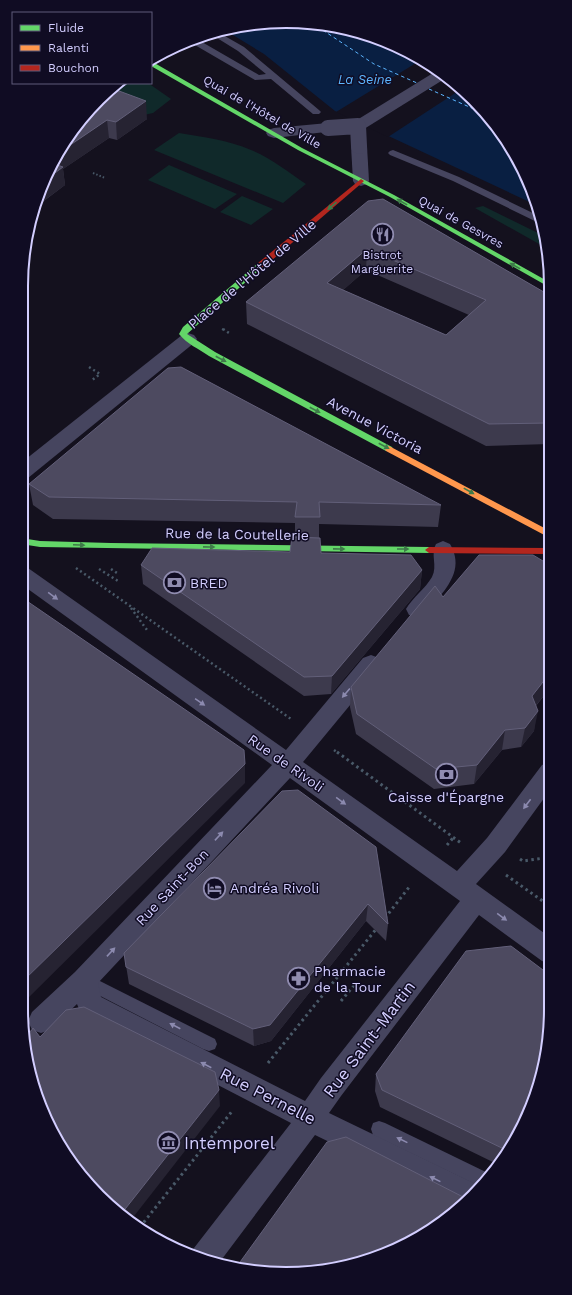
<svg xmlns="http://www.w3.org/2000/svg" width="572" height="1295" font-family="'Work Sans',sans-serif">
  <rect width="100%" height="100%" fill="#14111e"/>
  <g fill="#10292a">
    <path d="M117 83H148L171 99 153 113 144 115 97 101Z"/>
    <path d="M179 133C203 137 228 140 251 150 271 158 288 172 306 184L283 203 154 150Z"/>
    <path d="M169 165 237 194 215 209 148 180Z"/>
    <path d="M242 196 273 209 251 225 220 212Z"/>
    <path d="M483 206 544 236 548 249 475 208Z"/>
  </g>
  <path fill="#091f42" d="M269 22 321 23 371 35 433 66 496 124 531 184 536 205 335 111 264 54 223 29Z"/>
  <path fill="#14111e" d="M421 60 433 66 460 90 388 137 336 112Z"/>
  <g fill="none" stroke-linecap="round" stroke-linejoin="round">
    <g stroke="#5cb5ff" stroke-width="1" stroke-dasharray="3.5 3" stroke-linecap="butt">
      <path d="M312 23 374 64 417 83"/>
      <path d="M429 89 485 114"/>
    </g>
    <g stroke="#495968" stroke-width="2" stroke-dasharray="1.5 2" stroke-linecap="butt">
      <path d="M93 173 105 178"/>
      <path d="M222 329 224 330"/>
    </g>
    <g stroke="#495968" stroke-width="2.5" stroke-dasharray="2 3" stroke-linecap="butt">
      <path d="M223 329 229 333"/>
      <path d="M89 367 100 374 92 380"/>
      <path d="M76 568 291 719"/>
      <path d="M99 569 118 581"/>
      <path d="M111 569 117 573"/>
      <path d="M131 608 147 630"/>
      <path d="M334 750 338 753"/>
    </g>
    <g stroke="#495968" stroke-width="3" stroke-dasharray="2.5 3.5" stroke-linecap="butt">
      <path d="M337 752 461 843"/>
      <path d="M447 845 453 838"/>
      <path d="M520 859 523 861 551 857"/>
      <path d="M506 875 551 907"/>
      <path d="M385 918 410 886"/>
      <path d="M341 1001 356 983"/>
      <path d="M268 1063 377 928"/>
      <path d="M140 1227 233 1110"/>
    </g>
    <g fill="#46455f" fill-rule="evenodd">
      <path d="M216 31 244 47 319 110 321 112 319 114H313L271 79 255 80 188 41 195 38 259 75 266 74 238 51 209 33Z"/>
      <path d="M393 150 459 177 539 216 541 224 453 181 390 155 388 153 390 151Z"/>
      <path d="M84 973 215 1039 217 1044 215 1049 209 1051 203 1049 79 985 76 980 79 975Z"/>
      <path d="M379 1121 385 1123 492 1175 481 1187 373 1135 371 1129 373 1123Z"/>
    </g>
    <g fill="#46455f" fill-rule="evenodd">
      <path d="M438 70 446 78 364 129 358 131 352 129 350 126 352 123Z"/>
      <path d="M328 123 334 125 336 128 334 131 274 138 268 136 266 133 268 130 274 128Z"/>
      <path d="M359 141 365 143 367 146 369 181 367 184 361 186 355 184 353 181 351 146 353 143Z"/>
      <path d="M188 333 194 335 197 339 194 343 28 478 21 480V463L182 335Z"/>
      <path d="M443 541 450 544C463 566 451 583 437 600 428 611 425 619 409 615L406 609C413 597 425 589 432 577 438 566 430 554 436 544Z"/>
      <path d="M21 565 28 568 286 750 363 658 371 655 379 658 382 664 379 670 303 762 457 871 487 838 542 765 550 762V790L505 852 476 884 551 938V964L542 961 479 915 341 1096 329 1113 480 1186 481 1187 459 1205 315 1135 219 1263 191 1253 194 1248 291 1123 81 1014 77 1004 50 1030 41 1033 32 1030 28 1021 32 1012 75 972 272 765 21 584ZM290 778 460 901 321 1078 305 1101 101 997 98 983Z"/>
    </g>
    <g fill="#63d668" fill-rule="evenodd">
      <path d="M151 61 302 148 394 195 549 282V287L390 197 298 150 151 66Z"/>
      <path d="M258 263H261L265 265 187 334 215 352 392 447 393 449 392 451H386L209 356C199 349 187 344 179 334L183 327Z"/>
      <path d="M21 538 40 541 111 543 429 547 433 550 429 553 40 547 21 544Z"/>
    </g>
    <path fill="#ff974d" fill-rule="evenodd" d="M389 446 550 531V538L386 451 385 449 386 447Z"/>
    <g fill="#b3261e" fill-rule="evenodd">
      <path d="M361 179 364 181 363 182 264 267H258V263Z"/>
      <path d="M429 547 550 548V554L429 553 425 550Z"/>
    </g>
    <path stroke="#46455f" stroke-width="16" d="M328 128 358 126 359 146"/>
  </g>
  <g fill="#3d3a4d" fill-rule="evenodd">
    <path d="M87 111 147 119 117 140 109 138 63 169 65 185 36 207Z"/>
    <path d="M383 199 549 295V444L486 446 247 324 246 302ZM366 270 469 315 446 335 343 290Z"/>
    <path d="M29 484 441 505 438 527 319 524V538L321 553 422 570 420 589 331 694 304 696 143 584 141 565 290 552 295 538V523L53 519 33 505Z"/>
    <path d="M543 561 550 688 536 706 534 731 521 747 502 750 474 784 434 789 356 734 350 707 351 687 443 597Z"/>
    <path d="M376 847 388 924 386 941 366 921 271 1041 254 1046 129 984 124 953Z"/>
    <path d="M376 1074 515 1142 499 1165 380 1107 375 1091Z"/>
  </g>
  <g fill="#262332">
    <path d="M146 101 147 119 117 140 116 122Z"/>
    <path d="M107 120 109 138 63 169 65 185 34 208 35 201 57 154Z"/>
    <path d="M367 249 366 270 326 305 327 283Z"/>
    <path d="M422 570 420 589 331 694 332 676Z"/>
    <path d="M550 673V688L528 715 532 696Z"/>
    <path d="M538 711 534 731 521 747 525 728Z"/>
    <path d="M505 730 502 750 474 784 477 765Z"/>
    <path d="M245 764V783L21 1005V983Z"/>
    <path d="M368 904 366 921 271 1041 254 1046 253 1029Z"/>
    <path d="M219 1090 220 1106 131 1220 122 1213Z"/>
  </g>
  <g fill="#4d4a60" stroke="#625f79" fill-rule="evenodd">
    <path d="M111 88 146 101 116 122 107 120 57 154 87 111Z"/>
    <path d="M52 163 63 167 44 181Z"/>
    <path d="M383 199 549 295V423L489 424 246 302 368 201ZM367 249 486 300 446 335 327 283Z"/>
    <path d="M181 367 441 505 319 502 320 517H295L297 502 49 497 29 484 168 368Z"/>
    <path d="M292 537 320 538 321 553 411 555 422 570 332 676 304 677 141 565 152 548 290 552Z"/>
    <path d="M479 555H533L543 561 548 557 550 558V673L532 696 538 711 525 728 505 730 477 765 436 769 357 714 351 687 435 586 443 597Z"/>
    <path d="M21 597 244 750 245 764 21 983Z"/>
    <path d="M298 790 376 847 388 924 368 904 270 1025 253 1029 126 967 124 953 282 791Z"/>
    <path d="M511 946 551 976V1009L537 1094 515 1142 508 1151 382 1090 376 1074 466 951Z"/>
    <path d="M84 1007 215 1072 219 1090 122 1213 87 1184 56 1141 35 1094 25 1033 31 1031 33 1028 40 1037 66 1010Z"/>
    <path d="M346 1137 467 1199 418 1239 371 1260 321 1272 235 1269 327 1142Z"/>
  </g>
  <defs><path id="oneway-solid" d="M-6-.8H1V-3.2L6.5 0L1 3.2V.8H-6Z"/></defs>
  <g fill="#3e7b49">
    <use href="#oneway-solid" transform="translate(402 202) rotate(-151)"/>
    <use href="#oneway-solid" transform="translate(332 206) rotate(139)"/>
    <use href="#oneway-solid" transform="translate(515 266) rotate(-151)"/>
    <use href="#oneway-solid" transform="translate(221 359) rotate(28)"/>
    <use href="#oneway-solid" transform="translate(315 410) rotate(28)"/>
    <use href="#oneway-solid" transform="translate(384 446) rotate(28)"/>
    <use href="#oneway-solid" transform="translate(469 491) rotate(29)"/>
    <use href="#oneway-solid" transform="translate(79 545) rotate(2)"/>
    <use href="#oneway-solid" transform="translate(209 547) rotate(1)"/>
    <use href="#oneway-solid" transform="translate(339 549) rotate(1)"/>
    <use href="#oneway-solid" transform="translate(403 549)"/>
  </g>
  <g fill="#8c8aaf">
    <use href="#oneway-solid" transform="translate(53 596) rotate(36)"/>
    <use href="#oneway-solid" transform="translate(346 693) rotate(130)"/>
    <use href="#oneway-solid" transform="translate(200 702) rotate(35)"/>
    <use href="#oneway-solid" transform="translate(341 801) rotate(36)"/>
    <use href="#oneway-solid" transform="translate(527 804) rotate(127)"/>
    <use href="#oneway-solid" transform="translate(219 836) rotate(-47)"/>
    <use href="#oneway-solid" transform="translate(502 917) rotate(36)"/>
    <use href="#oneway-solid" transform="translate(111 952) rotate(-47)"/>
    <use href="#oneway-solid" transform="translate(175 1026) rotate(-153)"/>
    <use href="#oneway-solid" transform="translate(206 1065) rotate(-153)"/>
    <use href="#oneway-solid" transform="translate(402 1140) rotate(-154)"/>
    <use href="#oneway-solid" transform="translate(435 1179) rotate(-154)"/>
  </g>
  <defs>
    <symbol id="restaurant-ring" viewBox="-11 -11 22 22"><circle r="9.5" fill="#100c23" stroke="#908cb0" stroke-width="1.5"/><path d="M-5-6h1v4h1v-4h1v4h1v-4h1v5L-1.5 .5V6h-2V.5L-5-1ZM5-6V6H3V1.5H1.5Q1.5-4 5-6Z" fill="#908cb0"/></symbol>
    <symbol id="bank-ring" viewBox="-11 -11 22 22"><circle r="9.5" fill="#100c23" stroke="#908cb0" stroke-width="1.5"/><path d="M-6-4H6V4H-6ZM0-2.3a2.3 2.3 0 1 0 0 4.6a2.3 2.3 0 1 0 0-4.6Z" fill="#908cb0"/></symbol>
    <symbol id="hotel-ring" viewBox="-11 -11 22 22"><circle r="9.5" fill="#100c23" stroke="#908cb0" stroke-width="1.5"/><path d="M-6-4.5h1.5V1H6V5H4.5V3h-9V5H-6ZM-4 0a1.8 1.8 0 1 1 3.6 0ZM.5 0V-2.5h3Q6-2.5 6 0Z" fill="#908cb0"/></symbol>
    <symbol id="pharmacy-ring" viewBox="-11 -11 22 22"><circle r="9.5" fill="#100c23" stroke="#908cb0" stroke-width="1.5"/><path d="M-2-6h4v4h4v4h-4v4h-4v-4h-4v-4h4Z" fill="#908cb0"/></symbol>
    <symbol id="museum-ring" viewBox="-11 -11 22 22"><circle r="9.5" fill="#100c23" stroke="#908cb0" stroke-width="1.5"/><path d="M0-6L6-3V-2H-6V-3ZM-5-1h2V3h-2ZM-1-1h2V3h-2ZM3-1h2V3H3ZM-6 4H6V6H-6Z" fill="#908cb0"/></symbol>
  </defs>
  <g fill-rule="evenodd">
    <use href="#restaurant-ring" x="370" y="222" width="25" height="25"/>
    <use href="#bank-ring" x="162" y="570" width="25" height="25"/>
    <use href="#bank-ring" x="434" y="762" width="25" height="25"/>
    <use href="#hotel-ring" x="202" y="876" width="25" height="25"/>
    <use href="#pharmacy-ring" x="286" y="966" width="25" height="25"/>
    <use href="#museum-ring" x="156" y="1130" width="25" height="25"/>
  </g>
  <g text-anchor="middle" stroke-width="3" stroke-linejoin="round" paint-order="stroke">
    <g font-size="12" fill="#d3ceff" stroke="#100c23">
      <text transform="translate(262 112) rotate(30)" y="4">Quai de l'Hôtel de Ville</text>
      <text transform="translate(461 222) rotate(29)" y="4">Quai de Gesvres</text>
    </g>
    <g font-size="12" fill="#d3ceff" stroke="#100c23">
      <text x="382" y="259">Bistrot<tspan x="382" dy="14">Marguerite</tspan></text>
    </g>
    <g font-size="13" font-style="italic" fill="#5cb5ff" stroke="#100c23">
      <text x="365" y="84">La Seine</text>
    </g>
    <g font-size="14" fill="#d3ceff" stroke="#100c23">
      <text transform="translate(252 274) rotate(-40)" y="5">Place de l'Hôtel de Ville</text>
      <text transform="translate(375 425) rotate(28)" y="5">Avenue Victoria</text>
      <text transform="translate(237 534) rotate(1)" y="5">Rue de la Coutellerie</text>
      <text transform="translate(286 763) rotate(35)" y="5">Rue de Rivoli</text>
      <text transform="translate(172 887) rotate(-47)" y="5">Rue Saint-Bon</text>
    </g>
    <g font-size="14" fill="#d3ceff" stroke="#100c23" text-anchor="start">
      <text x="190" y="588">BRED</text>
      <text x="446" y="802" text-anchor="middle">Caisse d'Épargne</text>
      <text x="230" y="893">Andréa Rivoli</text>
      <text x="314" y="976">Pharmacie<tspan x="314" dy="16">de la Tour</tspan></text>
    </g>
    <g font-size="17" fill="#d3ceff" stroke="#100c23">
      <text transform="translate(369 1039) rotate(-53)" y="6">Rue Saint-Martin</text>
      <text transform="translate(268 1096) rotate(27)" y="6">Rue Pernelle</text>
    </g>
    <g font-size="17" fill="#d3ceff" stroke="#100c23" text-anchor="start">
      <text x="184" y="1149">Intemporel</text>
    </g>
  </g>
  <path d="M0 0H572V1295H0ZM286 28H286A258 258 0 0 1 544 286V1009A258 258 0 0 1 286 1267H286A258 258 0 0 1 28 1009V286A258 258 0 0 1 286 28Z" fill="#100c23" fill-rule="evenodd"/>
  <path fill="none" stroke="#d3ceff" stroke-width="2" d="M286 28H286A258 258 0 0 1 544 286V1009A258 258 0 0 1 286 1267H286A258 258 0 0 1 28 1009V286A258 258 0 0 1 286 28Z"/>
  <rect x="12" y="12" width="140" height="72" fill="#100c23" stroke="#5e5a7b"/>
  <rect x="20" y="25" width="20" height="6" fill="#63d668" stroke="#5e5a7b"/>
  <text x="48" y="32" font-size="12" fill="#d3ceff">Fluide</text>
  <rect x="20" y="45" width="20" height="6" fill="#ff974d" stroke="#5e5a7b"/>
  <text x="48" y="52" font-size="12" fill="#d3ceff">Ralenti</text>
  <rect x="20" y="65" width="20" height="6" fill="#b3261e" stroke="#5e5a7b"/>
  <text x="48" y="72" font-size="12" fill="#d3ceff">Bouchon</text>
</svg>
